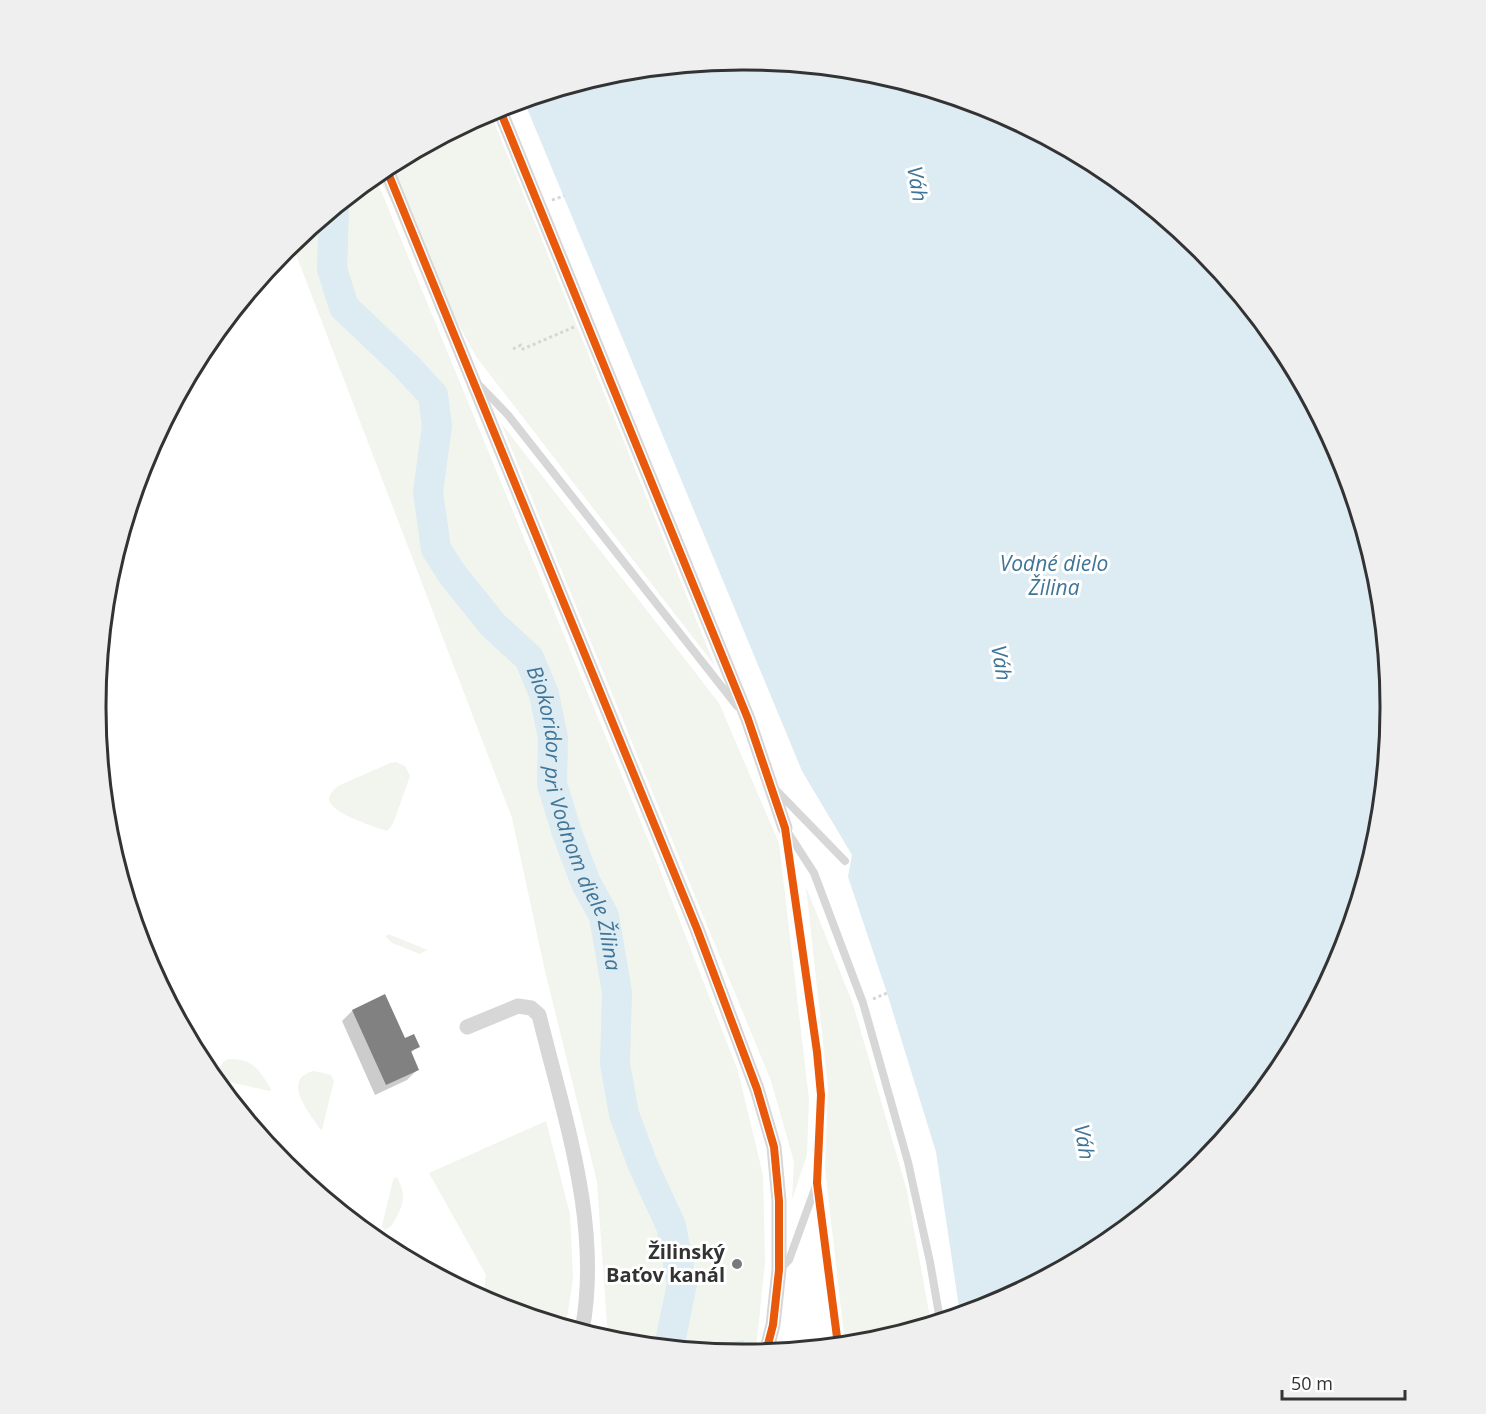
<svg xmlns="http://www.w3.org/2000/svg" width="1486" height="1414" font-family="'Open Sans',sans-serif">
  <rect width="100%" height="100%" fill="#fff"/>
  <g fill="#f1f5ed">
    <path d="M490 112 715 666 477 358 377 175 384 169Z"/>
    <path d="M375 176 652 849 738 1071 763 1175 765 1262 757 1340 753 1353 743 1354 616 1341 608 1339 597 1182 545 971 512 818 292 244Z"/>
    <path d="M501 423 719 703 779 843 809 1099 807 1155 792 1200 794 1162 771 1081Z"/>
    <path d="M396 762 405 766 410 776 393 824 389 829 386 831C374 826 328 813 329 798 330 793 335 789 338 786L390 763Z"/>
    <path d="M806 887 853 1004 907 1191 931 1323 869 1342 845 1344 825 1168 828 1088Z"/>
    <path d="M388 934 425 949 427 950 420 954 392 943 386 937Z"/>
    <path d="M229 1059C254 1059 259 1070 271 1089L270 1091 220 1080 219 1068 224 1061Z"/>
    <path d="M314 1071 331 1075 334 1081 322 1130 320 1129C310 1113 280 1079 314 1071Z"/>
    <path d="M546 1121 570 1214 573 1278 566 1326 495 1305 483 1298 486 1275 429 1173Z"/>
    <path d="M395 1177 398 1179C406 1195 404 1204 395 1220 392 1225 391 1227 385 1230L382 1226 393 1180Z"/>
  </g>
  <g fill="#ddebf3">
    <path d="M743 60 870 73 991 109 1103 169 1201 250 1281 348 1341 460 1378 581 1390 707 1377 834 1341 955 1281 1067 1200 1165 1102 1245 990 1305 960 1314 936 1152 887 993 848 877 852 855 802 771 524 101 617 72Z"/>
    <path d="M744 1340 746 1354 720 1352 719 1344Z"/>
  </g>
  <path fill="#0003" d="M384 996 404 1040 418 1046 410 1054 417 1070 407 1080 375 1095 342 1021 352 1011Z"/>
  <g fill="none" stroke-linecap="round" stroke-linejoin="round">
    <path stroke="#ddebf3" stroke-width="30" id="s1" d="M334 210 332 269 344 307 406 366 433 395 437 426 428 492 436 549 452 574 493 625 529 658 544 694 553 738 552 784 567 833 586 883 604 916 617 992 615 1064 624 1114 642 1163 671 1226 682 1284 669 1347"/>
  </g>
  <path fill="#818181" d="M385 994 405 1038 414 1034 420 1047 411 1051 419 1070 386 1085 352 1010Z"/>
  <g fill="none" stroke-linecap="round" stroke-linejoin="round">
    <g stroke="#d6d6d6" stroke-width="3" stroke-dasharray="3 3" stroke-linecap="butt">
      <path d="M552 200 564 196"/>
      <path d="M513 349 521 345 523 349 574 327"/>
      <path d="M873 999 887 993"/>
    </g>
    <g stroke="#d7d7d7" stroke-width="8">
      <path d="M480 386 508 415 737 706"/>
      <path d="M775 789 845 861"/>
      <path d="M785 828 814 873 863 1003 908 1162 930 1262 940 1320"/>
      <path d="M780 1269 789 1260 817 1183"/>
    </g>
    <g stroke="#d7d7d7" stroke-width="15">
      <path d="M499 108 748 719 785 828"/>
      <path d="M386 168 697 929 757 1089 774 1147 779 1201V1270L773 1325 766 1352"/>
      <path d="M467 1027 518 1006 531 1008 539 1015C564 1117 602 1225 582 1331"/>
    </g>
    <defs>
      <g id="cycleway">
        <path d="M499 108 748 719 785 828 817 1052 821 1095 817 1183 838 1345"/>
        <path d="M386 168 697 929 757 1089 774 1147 779 1201V1270L773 1325 766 1352"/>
      </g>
    </defs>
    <use href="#cycleway" stroke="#fff" stroke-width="11"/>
    <use href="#cycleway" stroke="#e8590c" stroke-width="8"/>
  </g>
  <circle fill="#7a7a7a" stroke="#fff" stroke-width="2" cx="737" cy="1264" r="6"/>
  <g text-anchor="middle" stroke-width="6" stroke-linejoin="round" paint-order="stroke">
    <g font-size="20" font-weight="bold" fill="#333" stroke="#fff" text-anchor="end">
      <text x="725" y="1259">Žilinský<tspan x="725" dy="23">Baťov kanál</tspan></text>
    </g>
    <g font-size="21" font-style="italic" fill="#3f7597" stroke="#fff">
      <text transform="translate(917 184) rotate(80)" y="7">Váh</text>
      <text x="1054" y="571">Vodné dielo<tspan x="1054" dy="24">Žilina</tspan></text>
      <text transform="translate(1001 663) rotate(80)" y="7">Váh</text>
      <text dy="7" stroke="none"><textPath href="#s1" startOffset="692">Biokoridor pri Vodnom diele Žilina</textPath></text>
      <text transform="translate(1084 1142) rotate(80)" y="7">Váh</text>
    </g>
  </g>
  <path d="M0 0H1486V1414H0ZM742 70H744A636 636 0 0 1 1380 706V708A636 636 0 0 1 744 1344H742A636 636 0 0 1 106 708V706A636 636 0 0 1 742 70Z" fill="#efefef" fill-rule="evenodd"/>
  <path fill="none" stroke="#333" stroke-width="3" d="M742 70H744A636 636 0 0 1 1380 706V708A636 636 0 0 1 744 1344H742A636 636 0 0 1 106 708V706A636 636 0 0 1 742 70Z"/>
  <path d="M1282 1390v9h123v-9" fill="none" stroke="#333333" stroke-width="3"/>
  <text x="1291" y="1390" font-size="18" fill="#333333" stroke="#ffffff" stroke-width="4.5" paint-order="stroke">50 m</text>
</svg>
